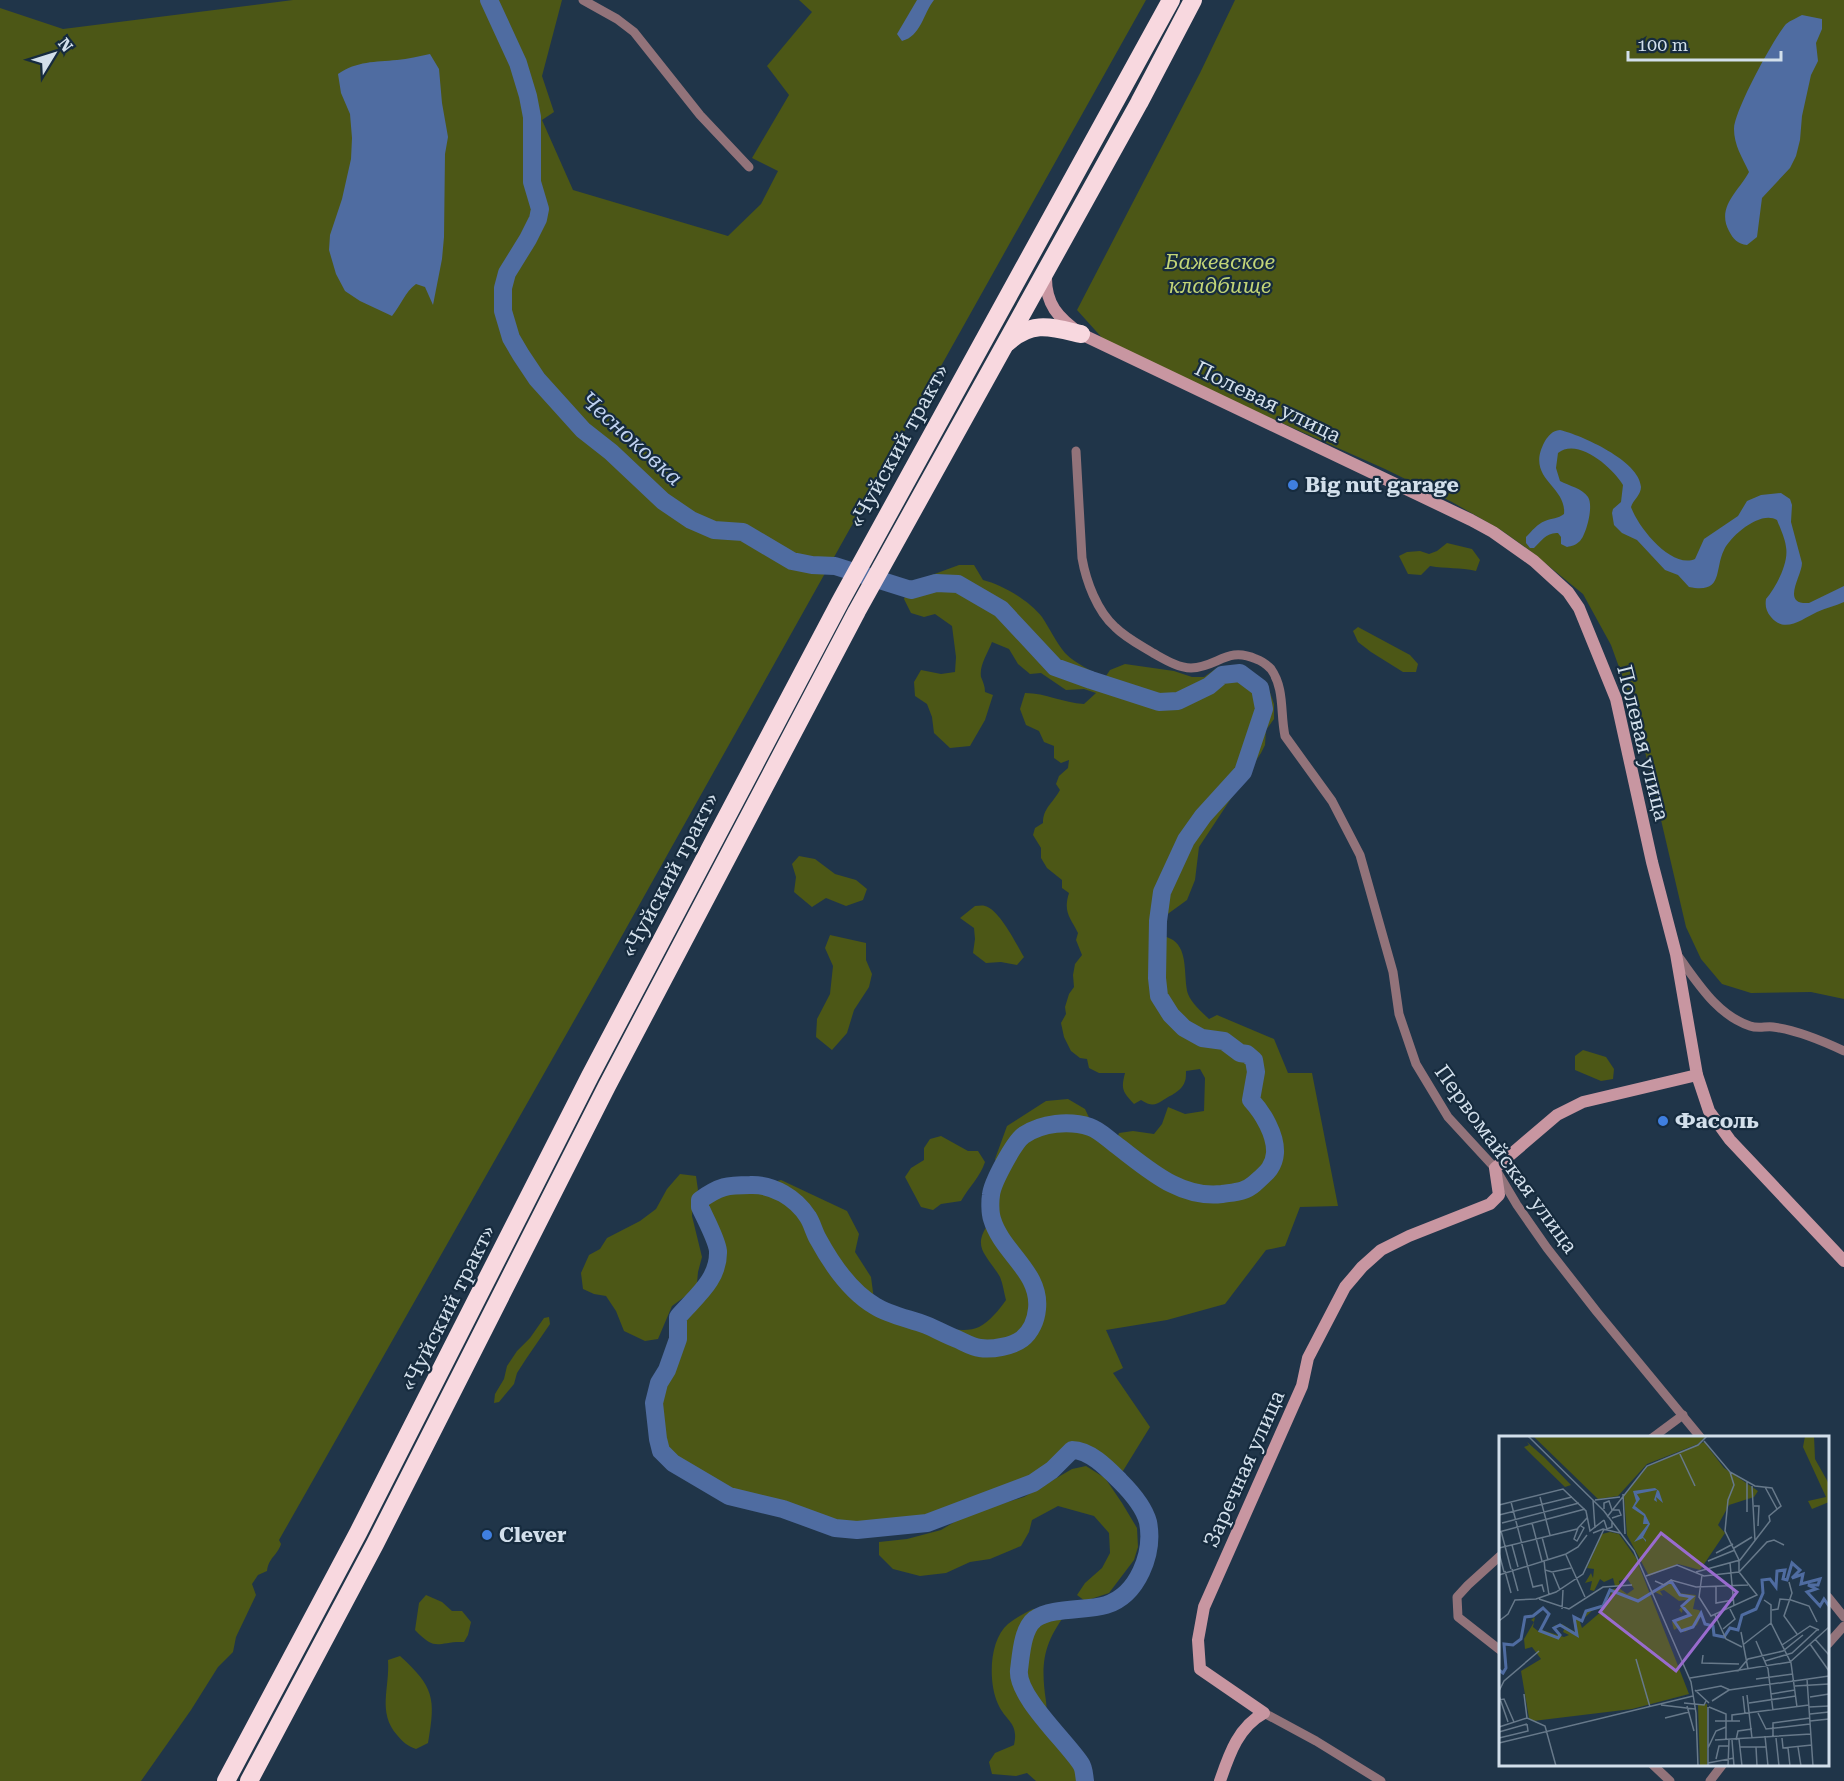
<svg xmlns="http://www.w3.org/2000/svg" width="1844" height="1781" font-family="'Roboto Serif',serif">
  <rect width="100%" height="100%" fill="#203549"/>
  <g fill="#4c5716">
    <path d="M293 0H562L542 76 554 112 542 120 573 190 728 236 761 204 778 171 752 158 789 95 767 66 812 12 799 0H1146L600 975 279 1540 281 1544C277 1556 269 1557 267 1571L258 1575 252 1584 256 1595 236 1637 233 1652 218 1667 191 1710 141 1781H0V8L63 29Z"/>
    <path d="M1235 0H1844V999L1811 992 1751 993 1722 984 1701 959 1686 927 1637 717 1611 645 1583 594 1529 550 1501 530 1452 502 1385 469 1201 387 1104 340 1077 310 1200 73Z"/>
    <path d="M1447 543 1472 549 1480 560 1476 571C1460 567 1446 569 1430 566L1421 575 1408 574 1399 556 1407 552 1420 551 1429 554 1437 551Z"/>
    <path d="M959 565H974L983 580C1003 585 1030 601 1042 617 1050 629 1056 642 1065 653 1077 665 1090 669 1104 679L1110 670 1125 664 1174 671 1192 677H1204L1218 667H1235L1253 672 1267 684 1274 704V719L1266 730 1265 745 1261 753 1199 847 1195 880 1187 900 1158 921 1152 922 1151 932C1157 935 1167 936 1173 940 1189 951 1183 978 1188 994 1192 1004 1202 1012 1209 1019L1217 1015 1274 1039 1288 1073H1312L1338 1206 1300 1207 1285 1246 1266 1250 1225 1304 1167 1320 1106 1330 1123 1368 1113 1373 1150 1427 1118 1479C1104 1467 1090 1450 1072 1450L1052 1470 1033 1483 927 1523 857 1530 835 1528 783 1509 729 1496 673 1463 661 1451 658 1439 654 1403 659 1383 667 1370 678 1339V1317C695 1297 719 1280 718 1251 717 1240 705 1218 700 1207V1200L718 1188 763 1185 781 1180 847 1211 859 1234 855 1252 871 1277 875 1307C898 1315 957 1338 979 1327 989 1322 1000 1309 1006 1300 1004 1293 1003 1284 1000 1277 985 1252 970 1247 992 1219L991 1193 1000 1172 995 1159 1007 1126 1046 1101 1068 1099 1085 1109 1094 1128 1115 1144 1119 1133 1133 1131 1154 1134 1162 1124 1168 1107 1185 1114 1204 1111 1205 1078 1200 1069 1186 1071C1186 1073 1186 1080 1185 1081 1183 1088 1177 1092 1172 1095 1159 1101 1156 1110 1141 1100L1134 1104C1122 1091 1121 1089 1125 1073H1099L1089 1068 1087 1059 1080 1058 1071 1051 1064 1037 1061 1023 1066 1014 1065 1007 1069 994 1074 987 1073 975 1075 964 1082 955 1076 940 1078 933C1070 917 1063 912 1069 893L1062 888V880L1047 868 1041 858V848L1033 835 1035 828 1043 823C1043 808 1053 803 1060 790L1056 784 1059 776 1068 768 1069 760 1061 763 1054 758V746L1044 742 1039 731 1026 725 1020 709 1025 693C1046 693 1063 703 1084 704L1096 693 1084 689 1066 690 1041 673 1030 674 1018 664 1009 649 992 642C988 653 979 665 981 677 983 682 985 686 985 692L993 695 985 720 970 746 950 748 934 733 932 717 927 704 915 696 914 682 921 670 941 674 955 672 956 657 952 626 935 614 924 617 911 613 904 599 910 583Z"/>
    <path d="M1358 627 1410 655 1418 664 1416 672H1403L1371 652 1358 642 1353 631Z"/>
    <path d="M799 856 815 859 835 874 856 880 867 889 863 900 846 906 826 898 812 907 794 892 796 877 792 864Z"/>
    <path d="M975 906C978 906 982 905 985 906 1000 910 1016 944 1024 957L1017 965 1001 962 986 963 973 953 975 939 974 928 960 918Z"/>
    <path d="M830 935 866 943V960L872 974 869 987 854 1010 847 1033 832 1050 816 1037 817 1019 830 994 833 966 825 948Z"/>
    <path d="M1583 1050 1606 1057 1614 1069 1613 1079 1601 1081 1575 1070V1056Z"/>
    <path d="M941 1136 968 1151H978L985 1162C980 1177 969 1187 961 1201L941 1204 933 1210 921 1207 905 1177 911 1168 924 1160V1148L930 1139Z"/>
    <path d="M680 1174 696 1176 698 1190 693 1201 692 1216 702 1257 698 1272 697 1283 687 1295 672 1306 658 1339 645 1341 624 1331 616 1311 606 1296 594 1294 583 1289 581 1273 589 1255 600 1249 607 1238 640 1221 656 1209 667 1189Z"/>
    <path d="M549 1317 550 1324 526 1359 517 1373 514 1384 499 1402 494 1403 495 1394 504 1379 507 1366 517 1351 530 1338 544 1318Z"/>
    <path d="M1086 1466 1105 1478 1122 1503 1137 1528 1138 1547 1134 1560 1109 1593 1085 1601 1077 1595 1085 1583 1102 1568 1110 1553 1109 1533 1094 1516 1058 1506 1032 1520 1029 1532 1021 1546 990 1559 970 1562 946 1573 920 1576 893 1569 879 1555V1542L907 1539 941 1530 966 1515 1024 1497 1072 1469Z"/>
    <path d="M426 1595 442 1602 452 1611H462L471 1622 468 1635 464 1642C437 1641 437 1653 415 1630L419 1603Z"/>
    <path d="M1033 1609 1068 1611C1044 1642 1040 1662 1046 1701 1047 1709 1046 1721 1051 1728 1065 1748 1080 1755 1085 1781H1036L1027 1773 1016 1776 992 1774 989 1762 995 1753 1014 1745C1019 1722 1006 1722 998 1704 988 1682 989 1640 1008 1624 1015 1618 1025 1613 1033 1609Z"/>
    <path d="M400 1656C434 1687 436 1698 428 1743L416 1749C407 1746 403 1742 397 1735 377 1712 390 1688 388 1660Z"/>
  </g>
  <g fill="#4f6ca1">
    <path d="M917 0H934C923 14 921 36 902 41L897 34Z"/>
    <path d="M1802 15 1822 19V29L1816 43 1818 61 1811 75 1802 116 1800 140 1796 156 1790 168 1762 198 1757 237 1747 245C1738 244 1733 239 1729 231 1716 207 1739 191 1749 172 1742 157 1734 145 1734 129 1734 111 1774 38 1786 24 1791 20 1797 18 1802 15Z"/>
    <path d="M430 54 439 69 442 103 448 137 445 154 444 237 442 259 433 305 425 287 416 284C405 292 401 305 392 316L360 301 345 291 336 274 329 250 330 235 342 199 351 159 352 138 350 114 341 93 338 74C357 61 375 62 397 60 408 59 419 56 430 54Z"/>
    <path d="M1560 430C1581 435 1640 461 1641 487 1641 495 1633 500 1631 507 1638 527 1671 569 1695 559L1704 539 1738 516 1747 501 1761 495 1781 493 1790 499 1792 505 1791 522 1802 563C1802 576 1780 605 1809 603L1844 586V602C1835 606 1826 608 1817 612 1802 619 1785 634 1771 617 1766 611 1765 606 1766 599 1776 587 1789 563 1786 547 1785 538 1780 528 1777 520 1761 510 1731 535 1724 550 1714 570 1724 594 1689 587L1678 575 1665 570 1637 540 1622 533 1614 525 1612 513 1613 509 1621 502 1623 485C1613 468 1578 437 1558 453L1556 468 1560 481C1569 486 1582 488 1588 497 1594 506 1586 535 1580 541 1576 545 1572 546 1567 547L1561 544V537L1558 533C1547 532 1541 541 1534 548H1530L1526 543V537C1532 531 1537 524 1545 521 1552 518 1558 519 1564 514 1567 485 1524 479 1545 441 1549 435 1552 431 1560 430Z"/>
  </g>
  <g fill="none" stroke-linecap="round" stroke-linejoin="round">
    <path stroke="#4f6ca1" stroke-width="18" d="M489 0 518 63 528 96 532 117V182L540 209 538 219 528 239 507 273 503 288V311L511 338 521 355 537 379 583 430 611 452 663 501 691 520 714 530 743 532 792 561 812 565 835 566 911 590 936 583 958 584 1001 609 1055 667 1091 680 1159 702 1178 701 1209 686 1222 675 1240 673 1260 688 1264 709 1243 772 1203 816 1186 840 1162 892 1158 921 1157 978 1159 996 1171 1015 1184 1028 1202 1038 1224 1041 1240 1053 1247 1054 1254 1060 1256 1072 1251 1100C1263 1113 1276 1135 1275 1153 1274 1168 1265 1174 1254 1184 1245 1192 1235 1192 1222 1194 1179 1199 1147 1168 1115 1144 1107 1138 1099 1130 1090 1127 1069 1120 1042 1123 1024 1135 1014 1142 992 1183 991 1195 990 1201 990 1213 992 1219 1002 1253 1041 1272 1037 1309 1036 1320 1031 1332 1022 1339 1013 1346 992 1350 980 1348 972 1347 964 1342 957 1339 946 1335 936 1329 926 1325 910 1319 889 1315 875 1306 851 1292 831 1263 818 1239 814 1232 812 1223 808 1217 796 1198 773 1184 750 1185 727 1185 720 1186 700 1200V1207C705 1218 717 1240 718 1251 719 1280 695 1297 678 1317V1339L667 1370 659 1383 654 1403 658 1439 661 1451 673 1463 729 1496 783 1509 835 1528 857 1530 927 1523 1033 1483 1052 1470 1072 1450C1090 1450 1108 1469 1120 1481 1131 1492 1144 1507 1148 1522 1154 1553 1138 1595 1106 1605 1086 1611 1052 1607 1035 1619 1022 1629 1021 1656 1019 1670 1016 1696 1067 1742 1081 1764 1084 1768 1084 1775 1085 1781"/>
    <g stroke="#92737a" stroke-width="9">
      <path d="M583 0 617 19 634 32 700 115 749 167"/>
      <path d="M1076 451 1082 558C1086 581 1097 611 1115 627 1126 638 1140 645 1153 653 1164 659 1178 668 1191 668 1218 667 1227 646 1256 659 1262 661 1267 665 1271 669 1285 689 1280 713 1285 736L1332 801 1360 855 1393 972 1399 1014 1416 1064 1448 1117 1495 1168 1517 1205 1547 1248 1597 1312 1701 1438"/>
      <path d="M1678 956C1698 983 1717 1015 1750 1026 1758 1029 1766 1026 1773 1027 1797 1030 1823 1041 1844 1051"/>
      <path d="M1652 1438 1683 1415"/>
      <path d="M1500 1556 1468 1585 1457 1597 1458 1617 1500 1650"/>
      <path d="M1828 1597 1844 1617"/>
      <path d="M1828 1644 1844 1626"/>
      <path d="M1264 1713 1316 1741 1381 1781"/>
      <path d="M1652 1764 1670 1781"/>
      <path d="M1710 1781 1723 1764"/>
    </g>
    <g stroke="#c896a1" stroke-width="12">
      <path d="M1046 275C1045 304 1058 318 1081 334L1471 520 1493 532 1534 561 1568 592 1579 608 1616 699 1652 862 1676 954 1697 1075 1709 1111 1730 1140 1844 1261"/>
      <path d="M1220 1781C1229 1755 1238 1727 1264 1713L1200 1669 1198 1640 1204 1607 1302 1386 1308 1358 1345 1287 1362 1267 1381 1250 1409 1236 1490 1204 1499 1195 1495 1168 1557 1115 1583 1102 1697 1075"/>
    </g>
    <g stroke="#f8d8df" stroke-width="18">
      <path d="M1007 343C1032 320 1051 327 1081 334"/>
      <path d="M226 1781 358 1533 590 1076 840 602 1171 0"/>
      <path d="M249 1781 375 1544 607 1086 857 611 1139 103 1193 0"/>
    </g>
  </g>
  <g fill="#3f7fe0" stroke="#162b3e" stroke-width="2">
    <circle cx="1293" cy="485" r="6"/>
    <circle cx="1663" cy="1121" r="6"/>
    <circle cx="487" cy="1535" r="6"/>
  </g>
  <g text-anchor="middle" stroke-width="4.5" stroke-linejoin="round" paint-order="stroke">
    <g font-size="21" font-style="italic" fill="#c2d477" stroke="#162b3e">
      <text x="1220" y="269">Бажевское<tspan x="1220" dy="24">кладбище</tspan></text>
    </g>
    <g font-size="21" fill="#d2dfeb" stroke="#162b3e">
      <text transform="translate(1268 402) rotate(26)" y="7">Полевая улица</text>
      <text transform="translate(899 446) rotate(-61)" y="7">«Чуйский тракт»</text>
      <text transform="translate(1643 743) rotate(76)" y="7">Полевая улица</text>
      <text transform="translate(670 875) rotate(-62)" y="7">«Чуйский тракт»</text>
      <text transform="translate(1506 1159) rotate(54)" y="7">Первомайская улица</text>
      <text transform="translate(448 1308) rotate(-63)" y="7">«Чуйский тракт»</text>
      <text transform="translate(1244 1469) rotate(-66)" y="7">Заречная улица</text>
    </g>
    <g font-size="21" font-weight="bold" fill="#d2dfeb" stroke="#162b3e" text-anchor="start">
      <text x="1305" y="492">Big nut garage</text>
      <text x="1675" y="1128">Фасоль</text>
      <text x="499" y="1542">Clever</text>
    </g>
    <g font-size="22" font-style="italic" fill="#bfd1f0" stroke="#162b3e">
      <text transform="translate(632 438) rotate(42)" y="8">Чесноковка</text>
    </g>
  </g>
  <g transform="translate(1499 1436)">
    <rect width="330" height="330" fill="#203549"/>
    <path d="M34 0H207L199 8 148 28 119 60 99 63ZM306 0H315L316 23 330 48V66L313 73 309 65 327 61 304 11ZM28 6 45 21 72 49 66 51 36 22 25 11 30 9ZM205 6 225 32 259 55 255 61 230 69 219 89 226 97 201 134 179 128 150 140 128 99 125 60 148 31ZM111 96 120 98 137 122 190 258 133 273 34 285 30 282 22 235 42 223 33 211 26 213 25 203 35 186 32 184 36 181 34 191 39 195 46 187 43 194 65 201 70 199 64 196 66 191 54 190 63 188 76 196 74 182 83 183 89 175 95 173 81 186 83 192 104 174 114 153 120 152 128 158 135 153 128 142 120 145 121 150H116L114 142 105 146 101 143 95 155 91 154 93 145 86 147 92 137 94 142 95 133 88 132 103 98ZM173 145 179 157 197 159 194 173 200 174 205 181 202 180 198 189 186 196 180 191 175 194 173 186 190 178 184 172 183 177 180 174 187 164 180 165 165 154 161 155 164 160 156 156ZM208 268V330H201L199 269Z" fill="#4c5716"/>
    <path d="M156 52 160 55 164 67 157 61 158 66 155 64 158 54 138 58 136 55 141 63 136 70 146 78 151 88 144 101 147 104V106L144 102 135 106 149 88H144L145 80 133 72 137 65 134 55Z" fill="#4f6ca1"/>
    <path fill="none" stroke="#4f6ca1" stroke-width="3" d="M0 234 4 237 7 232 5 208 14 209 22 203 26 181 34 180 44 172 50 178 41 195 59 202 61 199 55 192 61 189 78 199 75 181 83 185 87 175 104 170 111 154 139 165 172 145 181 159 193 161 183 170 191 179 175 185 182 195 194 191 202 177 206 188 214 190 215 199 225 201 231 192 239 194 243 179 257 173 264 157 263 144 271 143 277 151 278 135 286 134 284 143 288 144 293 127 301 134 293 142 304 138 302 148 321 143 319 149H309L317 153 308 156 321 170 325 163 330 170"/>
    <path fill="none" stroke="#67798a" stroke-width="1.5" d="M29 0 105 75 135 115 192 246 197 277 199 330M180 16 196 50M231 36 235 49 229 64 226 95 240 124V136M248 46V76M253 50 256 105M266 51 278 73M124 58 126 98M41 61 51 99M94 64 96 92M96 64 121 61M12 66 34 151 43 149 45 156M0 69 64 53 87 75 91 95 105 84M255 70H260L259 90M105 73V67L110 65 113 74M0 79 73 61M108 81 148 30 199 9 208 0M113 82 122 79 120 74H114M105 84 108 93 113 91V85M3 87 80 67M33 87 43 125M79 92 75 103 78 105 85 92 82 90M2 95 12 133M0 96 86 73M94 97 104 93 121 97M43 101 49 124M13 109 19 131M0 112 78 93 88 82M235 112 253 101M0 117 5 136M217 117 234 108M67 119 86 161M45 124 46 134 53 136 72 132M209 125 236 114M231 127 235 170M13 133 19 155M46 134 50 159M6 135 12 157M197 136 241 124 271 85 270 80 282 70 273 52 256 50 231 36 205 5M240 136 268 106 275 104 285 109M54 137 61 154M0 139 67 118 79 111 88 99M203 139 200 161 212 180 258 159 240 136M147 140 178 129 205 140 240 136M156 145 165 149 172 144 197 151 249 149M290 146 293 157 285 180 298 198M217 151V167L234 164M40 163 70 173 104 151 133 149M63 173 64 154M273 174 279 173 281 163 292 164 310 170 318 186M216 179 227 203 243 211M0 185 9 178 16 164 37 163 57 156 84 138 105 93M272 187 292 227 298 271M224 193 236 183 231 173M242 196 249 233M316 203 330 219M257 205 269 233 274 275M245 208 272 187V169L265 164M311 208 330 235M283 209 311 190 320 194M204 219 203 227 240 228M137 223 151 271M266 225 293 217 319 193M239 235 249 223 284 215 304 199M191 242 291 226 330 191M257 243 294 238M308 243 314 330M296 250 330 248M196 254 210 267M0 255 5 245 40 215M196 255 222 250 231 254M25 258 28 282 46 290 57 330M272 258 296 254M248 259 253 302M0 260 9 286M244 260 246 278M311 261 330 258M0 264 5 263 15 286M213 265 230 254 330 240M185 267 205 269 207 265M250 267 297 260M162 269 196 273M188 270 195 295M210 271 227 278V304M310 271 330 270M259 277 267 293 311 288M311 278 330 276M166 282 190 276M216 285H241M233 285V279L310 269M311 285 330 283M0 291 28 282M0 296 28 288M266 300 269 330M274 300V287L311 282M0 302 29 295 28 288M277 302 280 330M283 302 284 312 313 309M240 303 243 330M216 304 312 298M233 304 235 330M237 304 239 295 253 293M0 307 194 260M241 311H267M257 311 258 330M299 311 302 330M209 312 217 295 227 291M289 312 291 330M217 323 220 310H229M209 327 235 322M209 330V271M229 330 230 304"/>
    <path fill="#996bce" fill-opacity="0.15" stroke="#996bce" stroke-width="3" d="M162 97 238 156 177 235 101 176Z"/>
    <rect width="330" height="330" fill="none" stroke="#d2dfeb" stroke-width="3"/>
  </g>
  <g transform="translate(54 54) rotate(52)" stroke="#162b3e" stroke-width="4.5" paint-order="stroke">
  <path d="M0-4.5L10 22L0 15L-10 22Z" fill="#d2dfeb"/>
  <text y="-9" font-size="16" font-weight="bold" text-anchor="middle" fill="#d2dfeb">N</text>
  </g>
  <path d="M1628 51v9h153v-9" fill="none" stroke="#d2dfeb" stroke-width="3"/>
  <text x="1637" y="51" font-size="18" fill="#d2dfeb" stroke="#162b3e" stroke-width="4.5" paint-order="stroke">100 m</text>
</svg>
